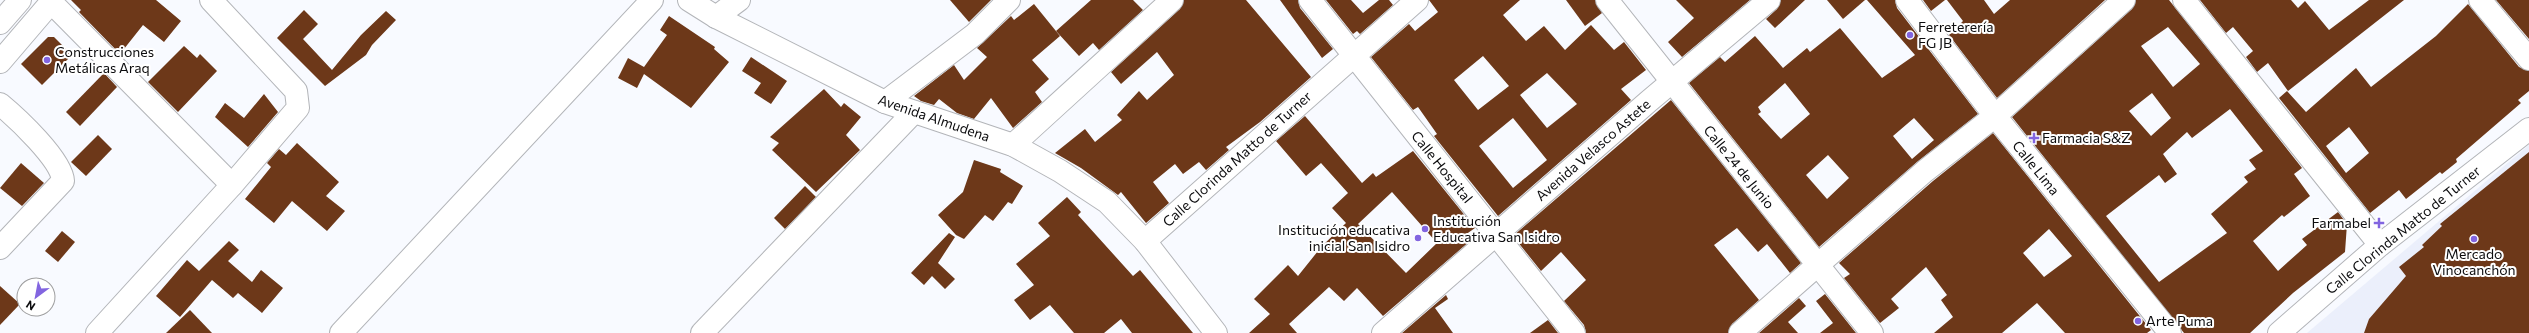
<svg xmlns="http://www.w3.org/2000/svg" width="2529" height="333" font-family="Commissioner,sans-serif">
  <rect width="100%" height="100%" fill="#f8faff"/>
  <path fill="#ebeffb" d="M2529 145V333H2307Z"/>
  <g fill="#6d3819" fill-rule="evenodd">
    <path d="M71 0H156L181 21 164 42 143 25 120 54 79 12 81 10Z"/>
    <path d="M950 0H991L969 22Z"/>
    <path d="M1091 0H1133L1143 10 1099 50 1093 43 1079 56 1056 31Z"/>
    <path d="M1184 0H1246L1311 77 1260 122 1226 147 1229 150 1206 170 1199 162 1183 174 1175 164 1153 182 1169 203 1146 223 1121 192 1118 195 1081 168 1055 153 1085 129 1095 142 1122 120 1117 115 1139 91 1147 100 1174 75 1157 52 1121 84 1111 72 1180 9Z"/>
    <path d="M1280 0H1298L1300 8 1333 49 1322 58Z"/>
    <path d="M1326 0H1351L1363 13 1379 0H1389L1393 5 1360 34 1357 31 1353 34Z"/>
    <path d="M1429 0H1520L1503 15 1526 41 1544 26 1565 50 1591 25 1614 50 1624 42 1646 70 1621 89 1631 100 1498 216 1434 136 1437 134 1418 107 1413 110 1371 57 1409 24 1415 31 1438 12ZM1483 56 1509 86 1478 110 1454 80ZM1547 73 1577 104 1547 128 1520 95ZM1513 118 1547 160 1513 188 1479 146Z"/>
    <path d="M1566 0H1595L1602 13 1585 26Z"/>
    <path d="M1676 0H1750L1682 57 1668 42 1694 18Z"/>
    <path d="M1781 0H1805L1775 28 1766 19 1777 9Z"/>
    <path d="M1827 0H1865L1843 19Z"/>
    <path d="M1867 0H1895L1897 8 1978 114 1917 162 1819 247 1689 83 1720 57 1725 62 1755 36 1783 68 1807 48 1810 52 1840 28 1882 78 1915 55ZM1785 83 1810 114 1781 139 1758 114 1761 112 1758 107ZM1914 118 1934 140 1912 159 1893 136ZM1828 155 1849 178 1827 199 1806 175Z"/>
    <path d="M1923 0H1945L1931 11Z"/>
    <path d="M1947 0H1984L1994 14 2010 0H2105L1997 98 1949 35 1963 21Z"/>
    <path d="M2136 0H2169L2302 168 2294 174 2310 196 2284 217 2282 215 2253 241 2278 271 2307 245 2302 239 2338 212 2347 224 2345 252 2293 293 2250 333H2184L2012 117 2132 9ZM2168 27 2200 64 2173 87 2141 46ZM2152 93 2171 118 2151 136 2129 111ZM2230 109 2263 151 2249 160 2256 169 2244 177 2248 182 2211 214 2227 233 2159 282 2106 216 2159 175 2165 183 2177 174 2163 154 2187 132 2192 138Z"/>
    <path d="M2200 0H2291L2298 8 2305 1 2329 30 2369 0H2404L2288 91 2268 63 2257 72 2246 57 2253 51 2233 27 2226 33Z"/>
    <path d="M2496 0H2529V39Z"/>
    <path d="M1034 4 1060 36 1032 60 1049 79 1035 92 1042 102 1013 128 991 98 974 119 957 113 939 99 934 105 921 101 914 96 954 65 964 80 987 57 977 48 1011 16 1014 20Z"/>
    <path d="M2468 4 2519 67 2529 71V91L2518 100 2521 103 2456 159 2457 162 2442 174 2440 172 2406 199 2399 190 2370 213 2279 98 2287 91 2306 112 2356 68 2371 87 2436 36ZM2349 127 2369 153 2346 173 2326 146Z"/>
    <path d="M304 10 318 24 303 39 332 70 361 35 386 11 396 20 372 45 366 55 325 86 277 38Z"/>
    <path d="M669 16 715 47 714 49 729 62 691 108 644 74 637 88 618 78 628 58 644 67 667 35 660 30Z"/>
    <path d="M48 37H54L72 55 42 85 21 64Z"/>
    <path d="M184 46 197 58 200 54 217 71 178 112 148 82Z"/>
    <path d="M751 57 787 81 771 104 754 93 761 83 742 71Z"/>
    <path d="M104 73 117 87 80 126 66 112Z"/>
    <path d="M824 89 841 107 844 103 861 117 846 135 860 150 816 192 772 150 779 143 770 137Z"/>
    <path d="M264 94 278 112 248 147 215 117 225 103 244 118Z"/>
    <path d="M1671 100 1801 263 1790 273 1767 244 1758 252 1737 228 1714 245 1759 300 1732 324 1728 333H1586L1584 325 1564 301 1586 280 1561 252 1541 271 1513 236Z"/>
    <path d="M1305 116 1362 183 1373 173 1376 177 1413 151 1475 228 1465 235 1470 241 1383 316 1357 288 1344 301 1329 287 1289 324 1297 333H1249L1270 314 1254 299 1288 265 1298 276 1322 246 1346 223 1332 208 1348 193 1321 163 1306 176 1276 141ZM1392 192 1437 243 1406 273 1358 224Z"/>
    <path d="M1993 133 2151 330 2147 333H2065L2037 303 2002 333H1934L1953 317 1941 300 1947 295 1926 267 1891 299 1899 308 1880 323 1844 278 1850 274 1839 263 1933 181ZM2049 229 2072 256 2044 277 2023 253Z"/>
    <path d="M98 135 112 149 86 176 71 162Z"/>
    <path d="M297 143 339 182 326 196 345 211 327 231 292 201 274 223 245 199 271 167 267 163 279 149 286 155Z"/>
    <path d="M2529 152V333H2364L2369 319 2406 276 2399 267 2424 247 2422 245 2442 226 2440 224Z"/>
    <path d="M974 160 1001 169 1000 172 1023 186 1012 204 1008 202 993 221 985 215 964 239 956 235 938 215 963 192Z"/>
    <path d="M21 163 44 183 22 206 0 188Z"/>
    <path d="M805 186 816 197 785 229 774 218Z"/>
    <path d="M1067 197 1081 212 1078 215 1133 276 1140 270 1193 333H1132L1121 319 1104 333H1074L1050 305 1030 320 1014 300 1034 285 1016 264 1050 236 1038 223Z"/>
    <path d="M62 231 75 242 58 262 45 251Z"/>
    <path d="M949 233 955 237 938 263 955 279 945 289 932 276 924 285 911 273Z"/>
    <path d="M229 241 239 250 228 261 252 282 261 270 283 288 262 313 238 293 233 298 212 280 180 317 156 296 187 260 199 271Z"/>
    <path d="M0 286 20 304 0 325Z"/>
    <path d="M1825 294 1856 333H1820L1833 323 1816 301Z"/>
    <path d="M1446 295 1448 299 1435 308 1453 333H1402Z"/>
    <path d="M1799 298 1806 306 1788 322 1798 333H1759Z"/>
    <path d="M190 310 212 333H166Z"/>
    <path d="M1548 320 1558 333H1530Z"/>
  </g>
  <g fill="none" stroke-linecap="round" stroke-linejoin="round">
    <defs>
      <g id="street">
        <path d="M1310 0 1574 333"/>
        <path d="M1607 0 1872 333"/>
        <path d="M1907 0 1995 116 2170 333"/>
        <path d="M2184 0 2380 245"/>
        <path d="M2480 0 2529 59"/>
        <path d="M51 2 232 185"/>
        <path d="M716 17 739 0"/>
        <path d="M0 23 20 0"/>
        <path d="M0 62 53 0"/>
        <path d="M885 102 975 34 1009 0"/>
        <path d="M0 104C17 118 62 160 63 181L0 248"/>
        <path d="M1013 145 1172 0"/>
        <path d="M1145 241 1417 0"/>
        <path d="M97 333 232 185 298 108 296 91 211 0"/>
        <path d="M341 333 652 0"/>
        <path d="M702 333 914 112"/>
        <path d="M1383 333 1649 101 1769 0"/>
        <path d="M1740 333 1925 171 1995 116 2124 0"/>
        <path d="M2279 333 2380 245 2529 129"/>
      </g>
      <path id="secondary" d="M689 0 716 17 885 102 1013 145 1060 171 1107 202 1145 241 1216 333"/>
    </defs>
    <use href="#street" stroke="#b3b5b9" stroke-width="24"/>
    <use href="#secondary" stroke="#b3b5b9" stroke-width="24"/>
    <use href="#street" stroke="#fff" stroke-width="22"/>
    <use href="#secondary" stroke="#fff" stroke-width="22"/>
  </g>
  <g fill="#8265e0" stroke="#fff" stroke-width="1.5">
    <circle cx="1910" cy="35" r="4"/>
    <circle cx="47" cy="60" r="4"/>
    <path d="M2032 132h4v4h4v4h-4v4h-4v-4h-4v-4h4z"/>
    <path d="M2377 217h4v4h4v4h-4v4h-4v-4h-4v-4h4z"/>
    <circle cx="1425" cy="229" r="4"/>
    <circle cx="1418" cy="238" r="4"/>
    <circle cx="2474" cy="239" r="4"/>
    <circle cx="2138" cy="321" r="4"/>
  </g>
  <g text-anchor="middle" stroke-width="4" stroke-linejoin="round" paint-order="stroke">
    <g font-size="14" fill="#0c0c0e" stroke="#fff" text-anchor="start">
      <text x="1918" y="32">Ferreterería<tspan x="1918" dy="16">FG JB</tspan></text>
      <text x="55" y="57">Construcciones<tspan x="55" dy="16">Metálicas Araq</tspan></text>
      <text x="2042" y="143">Farmacia S&amp;Z</text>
      <text x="1433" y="226">Institución<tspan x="1433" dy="16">Educativa San Isidro</tspan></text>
      <text x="2371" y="228" text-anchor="end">Farmabel</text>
      <text x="1410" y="235" text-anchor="end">Institución educativa<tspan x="1410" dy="16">inicial San Isidro</tspan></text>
      <text x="2474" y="259" text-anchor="middle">Mercado<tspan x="2474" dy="16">Vinocanchón</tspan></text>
      <text x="2146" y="326">Arte Puma</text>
    </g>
    <g font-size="14" fill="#0c0c0e" stroke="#fff">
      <text transform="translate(934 118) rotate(19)" y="5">Avenida Almudena</text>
      <text transform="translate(1593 150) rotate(-41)" y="5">Avenida Velasco Astete</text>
      <text transform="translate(1237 159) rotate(-42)" y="5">Calle Clorinda Matto de Turner</text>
      <text transform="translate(1442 167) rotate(51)" y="5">Calle Hospital</text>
      <text transform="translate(1739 167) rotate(51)" y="5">Calle 24 de Junio</text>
      <text transform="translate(2036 168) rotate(51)" y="5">Calle Lima</text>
      <text transform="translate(2403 230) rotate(-39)" y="5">Calle Clorinda Matto de Turner</text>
    </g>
  </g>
  <g transform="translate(36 297) rotate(212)"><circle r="19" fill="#ffffff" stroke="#9e9e9f"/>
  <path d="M0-3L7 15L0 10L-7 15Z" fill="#8265e0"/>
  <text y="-6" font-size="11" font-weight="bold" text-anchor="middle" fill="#0c0c0e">N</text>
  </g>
</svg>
